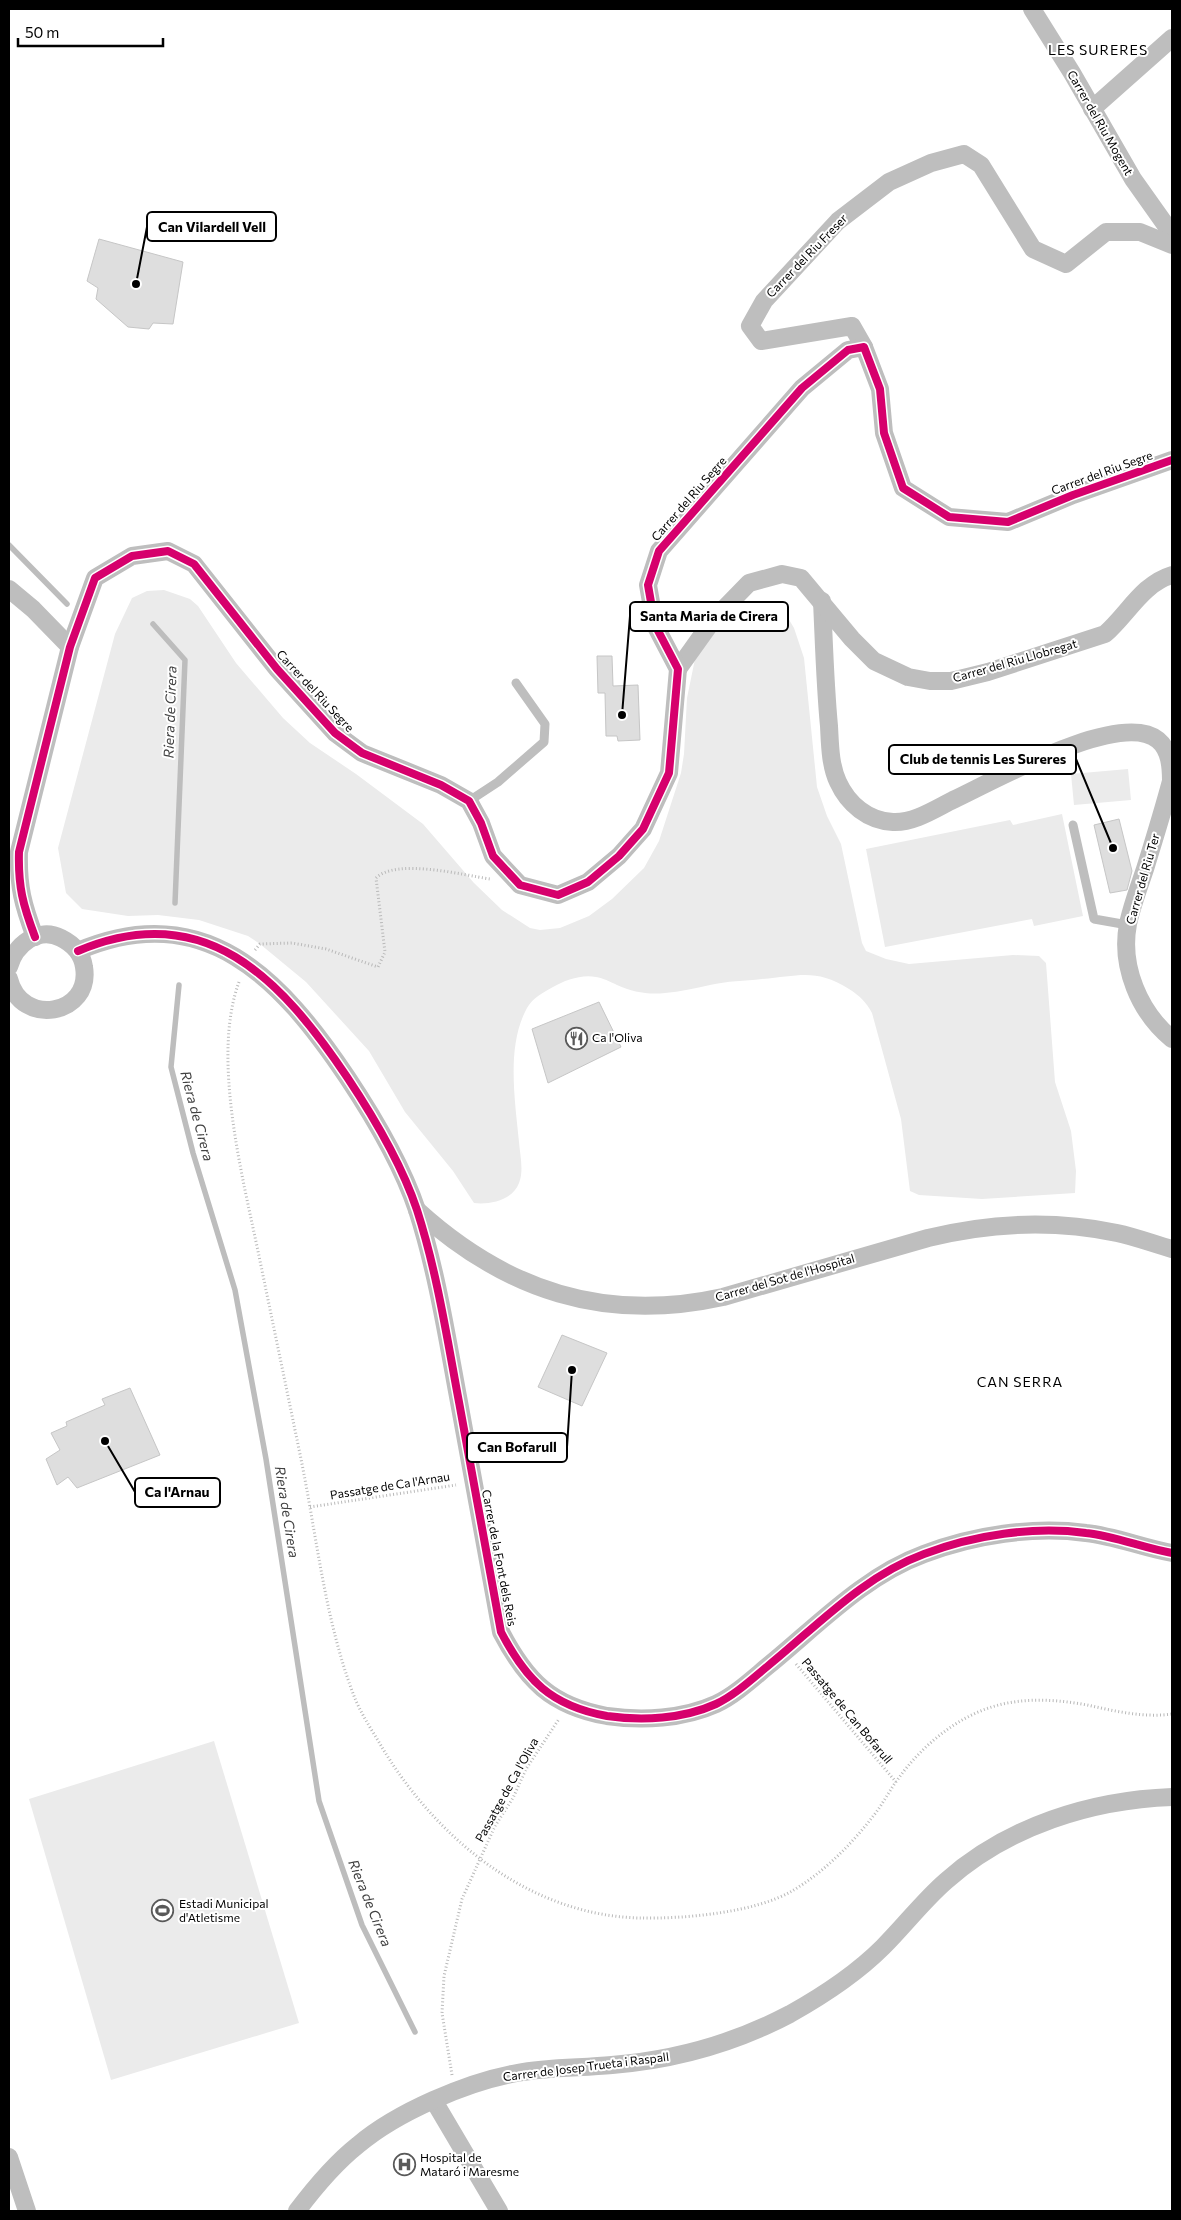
<svg xmlns="http://www.w3.org/2000/svg" width="1181" height="2220" font-family="Commissioner,sans-serif">
  <rect width="100%" height="100%" fill="#fff"/>
  <g fill="#ebebeb">
    <path d="M164 590 190 599 198 606 236 663 283 718 310 743 356 774 423 824 474 883 502 910 530 928 540 930 560 928 589 916 612 899 644 868 659 841 681 773 684 754 687 698 695 659 718 625 747 609 771 608 781 610 788 618 794 628 804 658 817 787 827 816 841 844 862 943 866 951 886 959 909 964 1013 955 1039 956 1046 963 1055 1082 1071 1131 1076 1171 1075 1193 982 1199 919 1195 910 1191 901 1119 872 1013C866 1002 860 996 849 989 816 968 799 976 762 979 745 981 727 981 710 985 695 988 680 992 665 993 648 995 633 992 617 985 611 982 603 978 596 977 582 974 565 980 553 987 542 993 533 998 527 1008 506 1046 515 1100 519 1142 520 1155 524 1171 519 1183 513 1200 490 1205 474 1203L453 1171 405 1112 369 1051 306 982 260 944 248 936 199 920 158 915 128 916 82 909 66 893 58 848 115 634 132 598 147 591Z"/>
    <path d="M1128 769 1131 800 1074 805 1071 774Z"/>
    <path d="M1062 814 1083 916 1034 926 1032 919 885 947 866 849 1010 820 1013 825Z"/>
    <path d="M214 1741 299 2023 111 2080 29 1799Z"/>
  </g>
  <g fill="none" stroke-linecap="round" stroke-linejoin="round">
    <g stroke="#bdbdbd" stroke-width="5.5">
      <path d="M9 545 67 604"/>
      <path d="M153 624 185 660 175 903"/>
      <path d="M179 985 171 1067 193 1153 235 1290 266 1459 319 1801 362 1925 415 2032"/>
    </g>
  </g>
  <g fill="#dedede" stroke="#c6c6c6">
    <path d="M99 239 183 262 173 324 153 323 149 329 128 327 96 299 98 288 87 281Z"/>
    <path d="M597 656H612L613 686 638 685 640 740 618 741 617 736H606L605 693H598Z"/>
    <path d="M1119 819 1132 871 1127 890 1110 893 1094 825Z"/>
    <path d="M599 1002 621 1047 548 1083 532 1029Z"/>
    <path d="M562 1335 607 1353 582 1406 538 1387Z"/>
    <path d="M130 1388 160 1455 77 1488 68 1477 57 1485 46 1459 60 1450 51 1433 67 1426 66 1422 105 1405 102 1399Z"/>
  </g>
  <g fill="none" stroke-linecap="round" stroke-linejoin="round">
    <g stroke="#b9b9b9" stroke-width="3" stroke-dasharray="1 2.5" stroke-linecap="butt">
      <path d="M255 950 260 944 292 943 326 949 378 967 385 952 376 878C396 858 463 875 490 879"/>
      <path d="M239 982C211 1058 243 1178 259 1256 273 1324 287 1391 301 1459 317 1538 325 1620 354 1696 361 1714 373 1732 383 1749 438 1840 530 1915 639 1918 683 1919 754 1913 792 1891 823 1873 852 1844 874 1815 883 1804 889 1791 898 1779 918 1751 945 1727 976 1713 1011 1697 1049 1698 1087 1705 1114 1711 1144 1718 1172 1714"/>
      <path d="M310 1507 456 1485"/>
      <path d="M796 1664 896 1782"/>
      <path d="M452 2075 442 2013 444 1976 462 1899 495 1826 513 1798 526 1769 559 1719"/>
    </g>
    <g stroke="#bebebe" stroke-width="9">
      <path d="M469 801 498 782 544 742 545 724 516 683"/>
      <path d="M1073 825 1094 919 1128 925"/>
    </g>
    <g stroke="#bebebe" stroke-width="18">
      <path d="M1032 9 1072 73 1133 179 1172 234"/>
      <path d="M1092 109 1172 38"/>
      <path d="M864 347 852 326 761 341 750 326 764 301 838 221 889 182 931 163 964 154 981 165 1033 249 1066 264 1106 232H1140L1172 245"/>
      <path d="M9 589 33 609 70 647"/>
      <path d="M822 601C824 643 825 684 829 726 830 744 830 765 838 782 848 804 868 821 893 822 914 823 935 809 953 800 992 782 1120 709 1158 740 1170 750 1171 767 1171 781 1163 811 1154 840 1145 869 1139 887 1132 905 1128 924 1120 966 1139 1012 1172 1039"/>
      <path d="M678 669 713 620 749 583 782 574 801 578 852 639 874 661 908 677 930 681H951L988 672 1105 634C1128 614 1142 584 1172 575"/>
      <path d="M35 937C23 905 18 887 19 852L70 647 95 578 132 556 168 551 194 564 277 669 335 733 362 753 441 785 469 801 481 823 493 856 520 885 558 895 588 882 619 856 643 829 669 773 678 669 655 625 648 585 659 551 802 388 848 350 864 347 880 389 884 433 903 488 949 517 1008 522 1073 495 1172 460"/>
      <path d="M78 951C205 897 281 979 347 1077 373 1116 402 1165 417 1210 437 1272 447 1338 459 1402 473 1479 487 1555 501 1632 526 1680 551 1706 607 1716 642 1721 683 1719 716 1704 735 1695 752 1679 769 1665 818 1625 864 1576 924 1554 974 1535 1033 1526 1086 1533 1115 1536 1143 1548 1172 1553"/>
      <path d="M9 967C15 945 38 926 61 938 73 944 82 953 84 967 92 1015 21 1028 9 979"/>
      <path d="M417 1210C506 1291 605 1323 723 1297L928 1238C989 1223 1055 1220 1117 1233 1136 1237 1154 1244 1172 1249"/>
      <path d="M434 2101 499 2211"/>
      <path d="M9 2157 27 2211"/>
      <path d="M297 2211C315 2187 334 2164 358 2145 397 2112 467 2082 517 2073 548 2067 581 2068 612 2065 674 2060 735 2043 790 2014 824 1995 856 1974 883 1947 905 1925 923 1901 946 1881 1008 1826 1091 1800 1172 1797"/>
    </g>
    <defs>
      <g id="cycleway">
        <path d="M35 937C23 905 18 887 19 852L70 647 95 578 132 556 168 551 194 564 277 669 335 733 362 753 441 785 469 801 481 823 493 856 520 885 558 895 588 882 619 856 643 829 669 773 678 669 655 625 648 585 659 551 802 388 848 350 864 347 880 389 884 433 903 488 949 517 1008 522 1073 495 1172 460"/>
        <path d="M78 951C205 897 281 979 347 1077 373 1116 402 1165 417 1210 437 1272 447 1338 459 1402 473 1479 487 1555 501 1632 526 1680 551 1706 607 1716 642 1721 683 1719 716 1704 735 1695 752 1679 769 1665 818 1625 864 1576 924 1554 974 1535 1033 1526 1086 1533 1115 1536 1143 1548 1172 1553"/>
      </g>
    </defs>
    <use href="#cycleway" stroke="#fff" stroke-width="11"/>
    <use href="#cycleway" stroke="#d6006c" stroke-width="8"/>
  </g>
  <defs>
    <symbol id="restaurant-ring" viewBox="-11 -11 22 22"><circle r="9.5" fill="#fff" stroke="#595959" stroke-width="1.5"/><path d="M-5-6h1v4h1v-4h1v4h1v-4h1v5L-1.5 .5V6h-2V.5L-5-1ZM5-6V6H3V1.5H1.5Q1.5-4 5-6Z" fill="#595959"/></symbol>
    <symbol id="stadium-ring" viewBox="-11 -11 22 22"><circle r="9.5" fill="#fff" stroke="#595959" stroke-width="1.5"/><path d="M0-5a6.5 5 0 1 0 0 10a6.5 5 0 1 0 0-10ZM-3.5-1.8h7v3.6h-7Z" fill="#595959"/></symbol>
    <symbol id="hospital-ring" viewBox="-11 -11 22 22"><circle r="9.5" fill="#fff" stroke="#595959" stroke-width="1.5"/><path d="M-5-5h3v3.5h4V-5h3V5h-3V1.5h-4V5h-3Z" fill="#595959"/></symbol>
  </defs>
  <g fill-rule="evenodd">
    <use href="#restaurant-ring" x="564" y="1026" width="25" height="25"/>
    <use href="#stadium-ring" x="150" y="1898" width="25" height="25"/>
    <use href="#hospital-ring" x="392" y="2152" width="25" height="25"/>
  </g>
  <g text-anchor="middle" stroke-width="4" stroke-linejoin="round" paint-order="stroke">
    <g font-size="12" fill="#000" stroke="#fff">
      <text transform="translate(1100 123) rotate(60)" y="4">Carrer del Riu Mogent</text>
      <text transform="translate(807 256) rotate(-46)" y="4">Carrer del Riu Freser</text>
      <text transform="translate(1102 473) rotate(-20)" y="4">Carrer del Riu Segre</text>
      <text transform="translate(689 499) rotate(-49)" y="4">Carrer del Riu Segre</text>
      <text transform="translate(1015 661) rotate(-16)" y="4">Carrer del Riu Llobregat</text>
      <text transform="translate(315 691) rotate(47)" y="4">Carrer del Riu Segre</text>
      <text transform="translate(1143 879) rotate(-74)" y="4">Carrer del Riu Ter</text>
      <text transform="translate(785 1278) rotate(-16)" y="4">Carrer del Sot de l'Hospital</text>
      <text transform="translate(390 1486) rotate(-9)" y="4">Passatge de Ca l'Arnau</text>
      <text transform="translate(499 1558) rotate(79)" y="4">Carrer de la Font dels Reis</text>
      <text transform="translate(847 1711) rotate(50)" y="4">Passatge de Can Bofarull</text>
      <text transform="translate(507 1790) rotate(-61)" y="4">Passatge de Ca l'Oliva</text>
      <text transform="translate(586 2067) rotate(-7)" y="4">Carrer de Josep Trueta i Raspall</text>
    </g>
    <g font-size="12" fill="#000" stroke="#fff" text-anchor="start">
      <text x="592" y="1042">Ca l'Oliva</text>
      <text x="179" y="1908">Estadi Municipal<tspan x="179" dy="14">d'Atletisme</tspan></text>
      <text x="420" y="2162">Hospital de<tspan x="420" dy="14">Mataró i Maresme</tspan></text>
    </g>
    <g font-size="14" letter-spacing="1" fill="#000" stroke="#fff">
      <text x="1098" y="55">LES SURERES</text>
      <text x="1020" y="1387">CAN SERRA</text>
    </g>
    <g font-size="14" font-style="italic" fill="#424242" stroke="#fff">
      <text transform="translate(170 712) rotate(-88)" y="5">Riera de Cirera</text>
      <text transform="translate(197 1116) rotate(75)" y="5">Riera de Cirera</text>
      <text transform="translate(287 1512) rotate(81)" y="5">Riera de Cirera</text>
      <text transform="translate(370 1903) rotate(68)" y="5">Riera de Cirera</text>
    </g>
  </g>
  <path fill="none" stroke="#000" stroke-width="2" d="M136 284L147 227M622 715L630 616M1113 848L1076 759M572 1370L567 1447M105 1441L135 1492"/>
  <g fill="#000" stroke="#fff" stroke-width="2">
    <circle cx="136" cy="284" r="5"/>
    <circle cx="622" cy="715" r="5"/>
    <circle cx="1113" cy="848" r="5"/>
    <circle cx="572" cy="1370" r="5"/>
    <circle cx="105" cy="1441" r="5"/>
  </g>
  <g fill="#fff" stroke="#000" stroke-width="2">
    <rect x="147" y="212" width="129" height="29" rx="5"/>
    <rect x="630" y="602" width="158" height="29" rx="5"/>
    <rect x="889" y="745" width="187" height="29" rx="5"/>
    <rect x="467" y="1433" width="100" height="29" rx="5"/>
    <rect x="135" y="1478" width="85" height="29" rx="5"/>
  </g>
  <g font-size="14" text-anchor="middle" font-weight="bold" fill="#000">
    <text x="212" y="232">Can Vilardell Vell</text>
    <text x="709" y="621">Santa Maria de Cirera</text>
    <text x="983" y="764">Club de tennis Les Sureres</text>
    <text x="517" y="1452">Can Bofarull</text>
    <text x="177" y="1497">Ca l'Arnau</text>
  </g>
  <rect width="1181" height="2220" fill="none" stroke="#000000" stroke-width="20"/>
  <path d="M18 38v8h145v-8" fill="none" stroke="#000000" stroke-width="2.5"/>
  <text x="25" y="38" font-size="15" fill="#000000" stroke="#ffffff" stroke-width="4" paint-order="stroke">50 m</text>
</svg>
